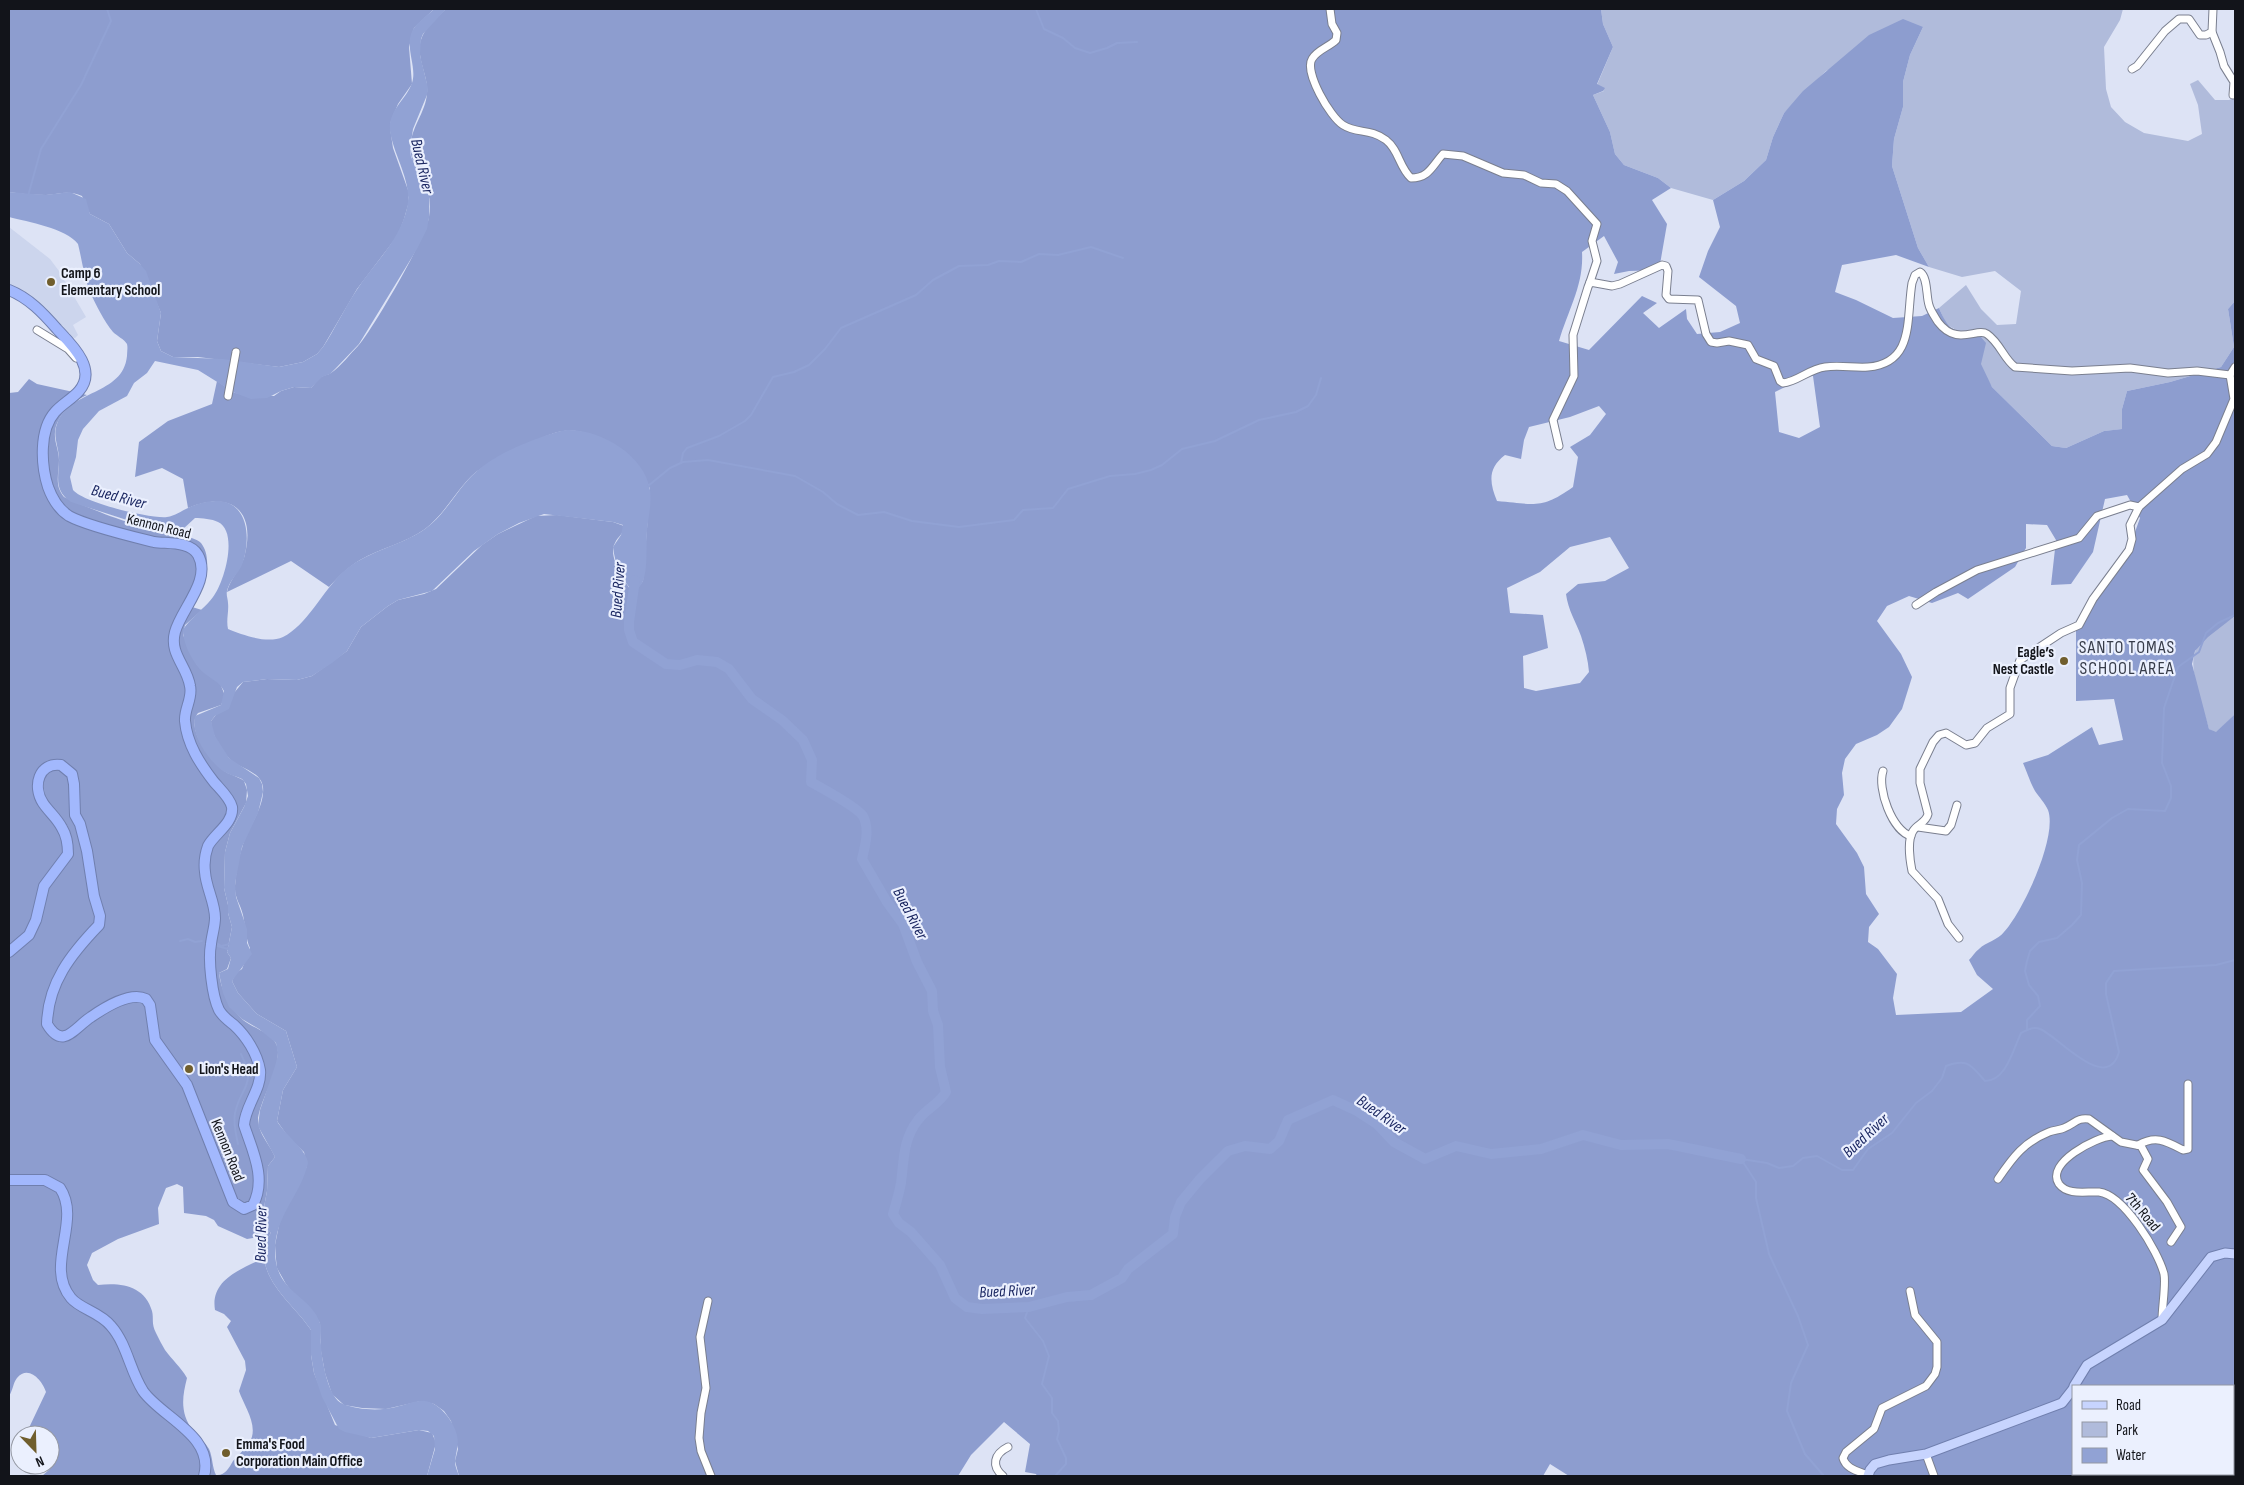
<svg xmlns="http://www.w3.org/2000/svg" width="2244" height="1485" font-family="'Sofia Sans Condensed',sans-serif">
  <rect width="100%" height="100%" fill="#dde3f5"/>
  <path fill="#ccd5ed" d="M9 227 50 259 59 271 86 317 73 325 78 335 75 338 70 337V333L68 334 9 286Z"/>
  <g fill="#b0bbdb">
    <path d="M1601 9H2123L2120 20 2104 47 2106 89 2111 107 2125 122 2144 133 2188 141 2202 134 2198 105 2190 84 2198 80 2215 100H2229L2235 97V301L2228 309 2234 347 2221 367 2170 382 2127 391 2122 409 2123 429 2104 431 2066 448 2052 446 1992 387 1961 333 1946 324 1939 308 1966 285 1981 309 1997 325 2016 324 2021 291 1995 271 1962 277 1929 267 1918 248 1892 166 1894 139 1903 107V82L1910 55 1923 27 1826 71 1784 113 1773 137 1766 160 1744 181 1713 200 1671 188 1658 178 1624 165 1615 154 1610 132 1593 95 1604 91 1597 85 1613 47 1603 24Z"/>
    <path d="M2235 616V714L2216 733 2209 729C2204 710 2188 669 2195 652 2201 637 2223 625 2235 616Z"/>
  </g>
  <g fill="#8d9dcf" fill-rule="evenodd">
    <path d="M9 9H434L414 28 409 47 412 84 398 104 391 121 390 128 393 148 408 190V205L404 219 398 235 357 289 323 347 317 354 303 362 279 367 198 357H173L161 351 157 341 161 313 140 264 127 253 109 224 90 214 82 196C69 190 59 194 46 195 33 195 21 194 9 192Z"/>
    <path d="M446 9H1601L1603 24 1613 47 1597 84 1605 88 1603 91 1593 95 1610 132 1615 154 1624 165 1658 178 1671 188 1652 200 1667 224 1659 270 1629 271 1614 274 1618 262 1604 236 1582 252C1584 285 1568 310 1559 341L1589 350 1642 296 1657 303 1643 313 1659 328 1686 309 1687 319 1697 334 1720 332 1740 323 1736 306 1699 277 1708 251 1720 227 1713 200 1744 181 1766 160 1773 137 1784 113 1803 91 1869 35 1903 19 1923 27 1910 55 1903 82V107L1894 139 1892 166 1918 248 1929 267 1896 255 1842 265 1835 292 1856 300 1893 318 1922 316 1939 308C1948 328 1952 334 1975 330L1986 343 1981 364 1992 387 2052 446 2066 448 2104 431 2122 429V409L2127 391 2170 382 2221 367 2234 347 2228 309 2235 301V616L2208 637 2195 651 2192 664 2209 729 2216 732 2235 714V1476H1569L1550 1464 1543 1476H1037L1036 1474 1025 1472 1030 1444 1004 1422 971 1455 958 1476H459L455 1461 458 1449 451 1421 444 1411 434 1404 421 1401 386 1409 362 1408 344 1405 332 1394 325 1373 321 1351 320 1323 310 1308 292 1292 286 1284 277 1268 276 1259 275 1245 280 1220 307 1166 304 1152 289 1138 277 1121 283 1090 297 1067 286 1031 257 1014 238 993 232 981 236 973 242 969 250 948C246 940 245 924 243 915 241 905 234 897 235 886 236 874 238 859 242 848 247 828 265 808 263 787 261 772 242 769 232 761 222 752 211 734 211 721L243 682 267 679 297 680 312 676 347 651 361 627 388 606 398 600 424 594 436 589 482 545 498 534 536 516 557 515 613 522 624 526C624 534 618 536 615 543 607 555 625 584 634 593L643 581 650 489C644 470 628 462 612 449 573 417 552 432 513 453 501 459 486 464 476 472 457 488 446 513 425 529 406 543 381 548 360 560 348 567 339 576 329 587L291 561 227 592C230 579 240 570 244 558 257 511 232 490 188 508L183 479 162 468 135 477 139 442 168 421 212 404 217 381 235 393 274 396 281 391 294 387 311 388C314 385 317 380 321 377 324 375 328 375 331 373 341 366 350 354 358 346 373 329 426 238 429 217 431 203 429 189 423 177 418 169 412 163 411 154 407 131 426 114 427 93 429 75 414 56 422 37 426 27 438 16 446 9ZM1807 376H1813L1820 427 1799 438 1779 432 1775 392ZM1599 406 1606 414 1590 435 1570 447 1578 457 1573 487C1541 510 1534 504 1497 501 1489 482 1488 468 1505 455L1521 459 1524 440 1529 427 1570 417ZM2127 495 2140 518 2130 546 2076 625V701L2114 699 2123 740 2099 745 2092 727 2048 755 2023 763C2027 772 2030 782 2035 791 2039 797 2045 803 2048 810 2058 837 2022 913 2004 932 1998 940 1986 942 1979 949 1975 952 1972 957 1969 960L1977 975 1993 989 1961 1012 1896 1015 1893 998 1897 974 1878 949 1868 942 1869 927 1879 914 1866 894 1864 867 1857 853 1836 824 1837 809 1844 795 1842 773 1845 759 1856 744 1877 735 1889 727 1902 709 1912 677 1901 654 1877 621 1887 606 1909 596 1932 603 1958 593 1968 599 2015 567 2026 548V524L2047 525 2056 540 2051 585 2071 584 2093 552 2105 499ZM1610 537 1629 568 1605 581 1578 584 1566 594C1568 610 1576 622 1581 636 1585 648 1588 660 1589 672L1580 683 1536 691 1524 688 1523 656 1548 648 1543 615 1510 613 1507 588 1540 572 1570 547ZM2073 1386H2233V1474H2073Z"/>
    <path d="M29 379 37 384 87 395C73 401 56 416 55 432 54 442 59 450 59 460 59 474 54 485 64 497 94 510 150 535 182 530L183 535C188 537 197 539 201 543 215 561 202 591 192 607L202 610 185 625 183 635 197 665 220 683 225 696 221 705 198 713C185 727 211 762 223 770 229 775 238 776 244 781L247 790 246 803 230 833 225 852 224 888 228 905V913L232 927 227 952 231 958 227 969 219 973C221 991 230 1008 243 1020 254 1029 278 1034 278 1052 278 1074 262 1096 258 1118 258 1134 269 1143 275 1157L268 1166 267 1191 262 1218 264 1225 271 1233C269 1236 266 1239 265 1243 257 1280 294 1304 311 1330V1355L314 1373 335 1425 371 1438 419 1430 432 1433 436 1443 427 1476H42L50 1469 53 1460 50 1454V1435H32L27 1432 46 1392C43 1382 29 1364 17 1378 13 1383 13 1390 9 1396V393L18 392ZM177 1184 183 1187 184 1213 206 1216 214 1220 218 1226 247 1239 260 1237 262 1259C241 1269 210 1280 215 1310L224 1314 231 1321 227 1327 245 1361 246 1370 239 1391C244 1406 260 1427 249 1443 244 1450 238 1455 233 1461 229 1468 225 1476 216 1475 212 1467 213 1458 209 1449 205 1442 198 1437 193 1431 180 1413 182 1398 187 1378 181 1367 172 1360 165 1350 162 1345 159 1339 156 1333 151 1323 154 1319 152 1311 145 1286 121 1282 98 1285L93 1280 87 1265 92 1253 118 1239 159 1224 158 1208 166 1188Z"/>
  </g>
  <path fill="#91a2d4" d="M434 9H446L423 34 421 39 420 55 428 88 427 95 413 129 410 149 411 157 422 177 429 196V218L427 229 417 249 359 344 337 367 330 374 322 377 311 388 294 387 281 391 267 398 251 399 235 393 198 370 155 361 147 373 134 383 127 396 99 411 83 429 78 440 76 457 70 477 73 490C84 503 151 519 167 517 175 516 181 511 188 508 203 501 226 496 238 510 250 524 248 549 242 565 238 574 229 581 227 591 226 595 228 599 228 603 229 612 226 620 228 629 243 635 267 644 283 637 306 626 323 591 342 573 365 551 399 547 425 529 443 516 453 497 467 481 478 468 495 457 510 450 520 445 557 430 567 430 600 429 645 455 650 490 652 504 648 518 647 531 646 545 648 568 643 581 642 585 637 589 634 593 622 580 615 565 613 547L621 535 623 525 613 522 544 514 519 523 498 534 474 551 432 591 398 600 388 606 361 627 347 651 332 663 312 676 297 680 267 679 243 682 237 687 229 709 215 716 211 721 215 736 229 758 259 778 262 784 263 792 258 813 242 847 235 884 236 897 247 929V943L252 954 232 981 238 993 257 1014 286 1031 297 1067 283 1090 277 1121C285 1135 307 1150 308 1163 301 1195 275 1215 275 1251 275 1293 311 1295 320 1323 322 1330 320 1338 321 1345 322 1361 328 1398 343 1404 358 1410 380 1411 396 1407 405 1405 416 1400 425 1401 439 1403 452 1419 456 1432 460 1443 456 1451 455 1462 455 1467 458 1472 459 1476H427L435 1449 434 1436 428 1431 419 1430 371 1438 345 1432 339 1429 322 1397 314 1373 311 1355V1330C294 1304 257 1280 265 1243 266 1239 269 1236 271 1233L264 1225 262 1218 267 1191 268 1166 275 1157 258 1126 260 1110 275 1066 278 1055 276 1043 259 1029 242 1019 229 1007 223 993 219 973 228 969 231 958 227 952 232 927 228 913V905L224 888 225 852 230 833 244 807 248 796 246 784 242 779C236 776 229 775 223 771 209 761 190 735 195 716L221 705 224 691C219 681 212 680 204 673 194 665 183 644 183 631 184 624 207 606 213 597 224 583 239 532 218 522 212 519 202 518 195 518L182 530H158L71 502C55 491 58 480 59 462 60 449 52 437 57 424 69 389 123 396 127 356 127 352 128 348 127 344 124 339 117 336 113 332 104 321 96 305 90 292 84 277 82 260 78 244 66 228 28 222 9 217V192L45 195 70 192 86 199 90 214 109 224 127 253 140 264 146 271 161 313 157 341 161 351 173 357 223 359 279 367 303 362 317 354 323 347C335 329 344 309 356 291 374 263 399 242 407 208 413 182 394 157 390 131 388 110 406 100 412 83 417 68 406 50 411 34 414 24 427 16 434 9Z"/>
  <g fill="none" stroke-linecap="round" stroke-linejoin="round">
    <g stroke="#91a2d4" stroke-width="2">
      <path d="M1036 9 1044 29 1063 38 1075 48 1090 53 1107 48 1117 43 1137 42"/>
      <path d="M28 196 41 149 81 85 111 21 107 9"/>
      <path d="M681 463 683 453 687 448 719 436 745 421 751 415 773 377 794 372 809 365 825 349 841 328 916 295 933 280 959 266 988 265 999 261 1021 262 1039 254 1058 255 1091 247 1123 258"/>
      <path d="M648 486 670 468 683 462 708 460 795 476 823 492 837 504 858 515 884 512 912 521 959 527 1014 520 1023 510 1053 508 1068 489 1110 476 1135 474 1151 470 1162 465 1182 449 1215 441 1259 420 1296 412 1308 406 1316 395 1321 378"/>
      <path d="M180 941 188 939 195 942 202 941"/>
      <path d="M215 942 221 946 230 944"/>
      <path d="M214 945 228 949"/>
      <path d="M2027 1030V1020L2040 1006 2038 996 2029 985 2025 971 2027 961 2030 951 2039 942 2057 938 2072 925 2081 915 2082 883 2077 860 2079 845 2112 818 2128 809 2165 811 2171 798V786L2162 763 2164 708 2178 667 2199 652 2206 633 2218 623 2235 615"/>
      <path d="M238 1144C236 1134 233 1124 235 1113 241 1085 257 1087 241 1054"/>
      <path d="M1741 1159 1767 1163 1779 1168 1793 1166 1803 1158 1817 1156 1842 1170H1853L1868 1149 1892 1133 1916 1103 1932 1091 1942 1078 1946 1066C1968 1058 1971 1065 1985 1081 2006 1081 2013 1050 2021 1033 2027 1030 2033 1026 2040 1029 2057 1035 2107 1095 2119 1052L2106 994V983L2114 971 2216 965 2235 960"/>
      <path d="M1741 1159 1756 1182V1198L1769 1254 1798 1316 1808 1345 1791 1383 1787 1411 1805 1454 1824 1476"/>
      <path d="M1029 1307 1025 1318 1043 1341 1049 1356 1042 1384 1052 1398V1413L1058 1421 1059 1431 1057 1439 1066 1458V1464L1055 1476"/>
    </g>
    <path stroke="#91a2d4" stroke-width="10" d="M635 580 629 622V630L633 642 666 664 680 665 697 660 717 662 729 669 752 699 782 720 803 740 812 760 811 782C822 788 857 807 863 816 870 829 865 846 862 859L887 902 903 924 917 962 932 991 933 1011 938 1025 940 1067 946 1092C939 1104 926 1109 918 1120 903 1139 904 1160 901 1183 899 1193 896 1204 893 1214L899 1223 911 1232 940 1265 955 1298 967 1307 982 1309 1029 1307 1067 1297 1091 1295 1122 1278 1128 1269 1173 1234 1175 1217 1181 1202 1200 1179 1228 1151 1245 1146 1270 1149 1279 1141 1288 1120 1333 1100 1357 1111 1377 1124 1394 1142 1425 1159 1456 1146 1491 1154 1541 1149 1583 1135 1621 1145 1668 1144 1741 1159"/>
    <defs>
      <g id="minor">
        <path d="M1330 9 1332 24 1337 33 1336 40C1329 47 1317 50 1312 59 1304 72 1330 117 1343 125 1357 134 1370 128 1386 140 1399 150 1399 167 1411 178 1429 178 1432 166 1443 154L1463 156 1503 173 1524 175 1541 183 1556 184 1567 191 1597 224 1592 241 1597 261 1590 282"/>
        <path d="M2213 9 2212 32 2220 52 2224 66 2234 82 2233 95"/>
        <path d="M2132 69 2137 66 2165 31 2179 19H2189L2200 35H2206L2212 32"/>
        <path d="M37 330 68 349 76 358"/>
        <path d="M228 396 236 352"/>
        <path d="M1559 446 1553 420 1574 376 1573 335 1588 287 1590 282 1612 286 1620 284 1662 265 1666 266 1668 271 1666 295 1669 299 1698 300 1706 334 1711 342 1717 343 1729 341 1748 345 1756 359 1774 366 1780 381 1783 383C1797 382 1809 369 1825 367 1840 365 1854 368 1868 367 1915 363 1906 319 1912 283L1915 275 1920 272C1928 277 1926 296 1929 305 1930 310 1935 317 1938 322 1957 347 1977 327 1987 334 2000 343 2004 359 2015 367L2072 371 2130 368 2168 373 2197 371 2230 375"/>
        <path d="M1916 605 1936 592 1977 570 2079 538 2097 516 2130 505 2139 507"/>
        <path d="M1883 771C1877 788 1892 831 1911 836"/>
        <path d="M1918 827 1946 831 1951 825 1957 805"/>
        <path d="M1959 938 1948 924 1938 899 1912 871C1910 861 1907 840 1913 831 1917 824 1926 823 1928 814L1920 783V769L1933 742 1939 735 1946 733 1966 745 1975 743 1987 728 2010 714V688L2020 660 2061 633 2079 625 2093 599 2129 550 2132 539 2130 525 2139 507 2182 469 2207 454 2216 442 2234 399 2230 375 2235 367"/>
        <path d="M2112 1136C2096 1137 2045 1163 2059 1184 2068 1196 2087 1191 2099 1192 2124 1195 2158 1251 2164 1274 2166 1285 2162 1307 2162 1320"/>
        <path d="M2138 1145C2156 1135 2166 1141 2183 1150L2188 1149V1084"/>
        <path d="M1998 1179C2013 1157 2024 1142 2049 1132 2054 1130 2060 1130 2064 1128 2074 1124 2078 1117 2089 1119L2121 1142 2141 1146 2148 1159 2143 1170 2167 1202 2181 1227 2171 1242"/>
        <path d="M708 1301 700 1337 706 1388 701 1413 699 1438 701 1451 711 1476"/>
        <path d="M1926 1454 1934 1476"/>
        <path d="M1868 1475C1858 1471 1846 1469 1843 1458L1846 1452 1874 1429 1882 1408 1926 1386 1935 1374 1937 1367V1342L1915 1315 1910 1291"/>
        <path d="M1003 1476C991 1466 994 1454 1008 1447"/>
      </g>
      <g id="major">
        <path d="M2074 1386 2087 1365 2162 1320 2211 1257 2225 1253 2235 1254"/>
        <path d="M1868 1476 1870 1470 1875 1464 1889 1460 1926 1454 2062 1403 2073 1389"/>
      </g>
      <g id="highway">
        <path d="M9 290C29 298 43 313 57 329 71 344 98 369 79 391 72 399 62 404 55 412 39 430 41 465 48 487 52 498 58 509 69 516 87 526 134 537 154 542 168 544 190 541 198 555 212 580 181 609 175 632 169 654 187 666 190 686 193 698 184 709 185 721 187 744 200 764 214 782 220 789 230 798 232 807 234 823 214 834 208 846 205 854 204 864 205 872 206 888 215 902 215 918 215 926 212 935 211 944 208 960 212 996 219 1010 223 1017 229 1021 234 1025 246 1036 257 1053 260 1070 262 1089 245 1106 244 1125 252 1150 267 1178 253 1205L244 1209 233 1202 187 1085 155 1040 150 1005 146 999C130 991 104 1008 91 1017 75 1027 63 1051 47 1024 48 983 71 954 99 925L100 916 94 896 87 851 80 824 75 815 74 784 72 774 61 765C39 762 32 786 43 803 49 812 57 818 62 828 67 836 68 845 68 854L44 886 36 920 29 935 9 952"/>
        <path d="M9 1180H45L60 1188C82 1221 44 1266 71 1298 80 1309 100 1312 111 1326 127 1344 130 1371 143 1391 161 1417 215 1436 204 1476"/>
      </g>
    </defs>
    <use href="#minor" stroke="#7a7f8f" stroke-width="9"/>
    <use href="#major" stroke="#707fae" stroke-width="11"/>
    <use href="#highway" stroke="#707fae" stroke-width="12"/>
    <use href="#minor" stroke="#fff" stroke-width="7"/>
    <use href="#major" stroke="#c7d4fe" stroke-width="9"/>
    <use href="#highway" stroke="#a2b8fd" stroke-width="10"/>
  </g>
  <g fill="#705e2d" stroke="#ebf0fe" stroke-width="2">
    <circle cx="51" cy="282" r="5"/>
    <circle cx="2064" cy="661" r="5"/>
    <circle cx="189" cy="1069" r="5"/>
    <circle cx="226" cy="1453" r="5"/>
  </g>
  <g text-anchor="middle" stroke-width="4.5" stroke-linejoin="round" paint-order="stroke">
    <g font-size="15" font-weight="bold" fill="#12141a" stroke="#ebf0fe" text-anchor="start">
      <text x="61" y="278">Camp 6<tspan x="61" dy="17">Elementary School</tspan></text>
      <text x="2054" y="657" text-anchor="end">Eagle’s<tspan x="2054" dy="17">Nest Castle</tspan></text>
      <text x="199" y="1074">Lion's Head</text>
      <text x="236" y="1449">Emma's Food<tspan x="236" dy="17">Corporation Main Office</tspan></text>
    </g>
    <g font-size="15" fill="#12141a" stroke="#ebf0fe">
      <text transform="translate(159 526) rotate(14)" y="5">Kennon Road</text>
      <text transform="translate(228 1150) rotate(68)" y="5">Kennon Road</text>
      <text transform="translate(2143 1212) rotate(50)" y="5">7th Road</text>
    </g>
    <g font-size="16" font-style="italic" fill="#1a2661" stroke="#ebf0fe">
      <text transform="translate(423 166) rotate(77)" y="6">Bued River</text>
      <text transform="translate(119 496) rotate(15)" y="6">Bued River</text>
      <text transform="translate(617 590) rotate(-86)" y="6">Bued River</text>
      <text transform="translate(911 913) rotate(62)" y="6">Bued River</text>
      <text transform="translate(1382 1114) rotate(35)" y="6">Bued River</text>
      <text transform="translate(1865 1135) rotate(-43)" y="6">Bued River</text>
      <text transform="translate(260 1234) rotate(-89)" y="6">Bued River</text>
      <text transform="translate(1007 1290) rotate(-3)" y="6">Bued River</text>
    </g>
    <g font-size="18" letter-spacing="1" fill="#373c4a" stroke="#ebf0fe">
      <text x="2127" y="653">SANTO TOMAS<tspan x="2127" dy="21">SCHOOL AREA</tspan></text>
    </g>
  </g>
  <rect width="2244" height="1485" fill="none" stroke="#12141a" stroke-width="20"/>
  <rect x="2072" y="1385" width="162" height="90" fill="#ebf0fe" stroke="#9498a3"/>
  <rect x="2082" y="1401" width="25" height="8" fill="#c7d4fe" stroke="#9498a3"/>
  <text x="2116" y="1410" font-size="15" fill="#12141a">Road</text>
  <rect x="2082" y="1422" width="25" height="15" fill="#b0bbdb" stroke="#9498a3"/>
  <text x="2116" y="1435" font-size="15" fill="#12141a">Park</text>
  <rect x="2082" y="1448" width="25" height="15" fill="#91a2d4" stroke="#9498a3"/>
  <text x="2116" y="1460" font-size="15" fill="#12141a">Water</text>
  <g transform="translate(35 1450) rotate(157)"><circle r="24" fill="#ebf0fe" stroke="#9498a3"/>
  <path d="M0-4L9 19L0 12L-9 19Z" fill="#705e2d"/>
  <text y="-8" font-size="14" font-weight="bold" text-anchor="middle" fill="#12141a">N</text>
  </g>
</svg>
